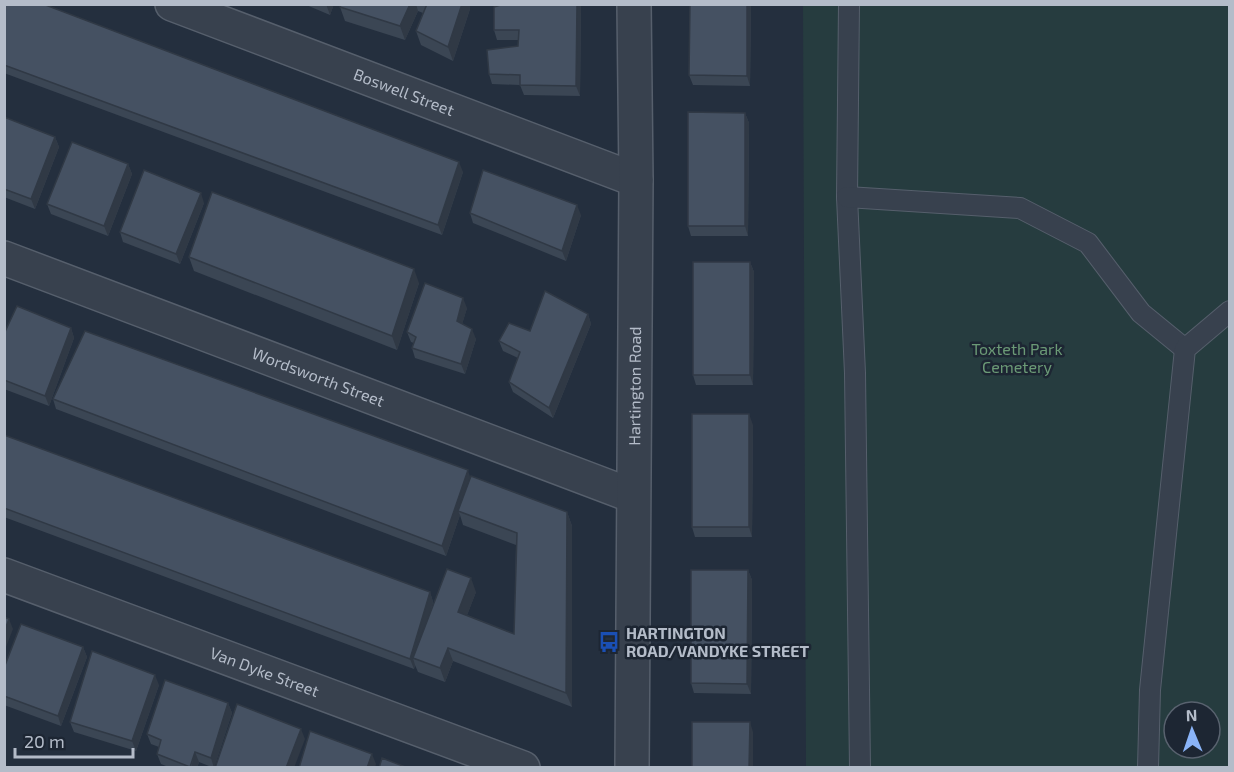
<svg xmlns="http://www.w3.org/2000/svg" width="1234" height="772" font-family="'Exo 2',sans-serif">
  <rect width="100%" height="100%" fill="#242f3e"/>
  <path fill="#263c3f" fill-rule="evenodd" d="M803 5H1229V767H806ZM1174 712H1210V748H1174Z"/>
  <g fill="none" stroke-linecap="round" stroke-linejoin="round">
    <defs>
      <g id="lane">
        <path d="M849 4 847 197 855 373 860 768"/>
        <path d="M847 197 1020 208 1088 243 1141 313 1185 349"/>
        <path d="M1148 768 1150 690 1185 349 1230 311"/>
      </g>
      <g id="street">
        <path id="s1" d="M172 4 636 180"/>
        <path id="s2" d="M4 258 633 496"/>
        <path id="s3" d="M4 575 523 768"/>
        <path id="s4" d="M632 768 636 180 634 4"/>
      </g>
    </defs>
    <use href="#lane" stroke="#565f6c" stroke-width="22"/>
    <use href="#street" stroke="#565f6c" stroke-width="36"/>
    <use href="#lane" stroke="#38414e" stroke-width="20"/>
    <use href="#street" stroke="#38414e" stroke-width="33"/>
  </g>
  <g fill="#3b4654">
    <path d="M4 4 463 172 442 235 4 73Z"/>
    <path d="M304 4H334L330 15Z"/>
    <path d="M341 4H469L470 9 453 61 421 45 416 31 423 13 418 11 405 40 345 21 340 7Z"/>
    <path d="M581 4 580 96 524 95 520 85 492 84 489 74 518 46 519 40H497L494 30Z"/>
    <path d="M751 4 750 86 693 85 689 75Z"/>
    <path d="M745 113 749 123 748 236H691L688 226Z"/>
    <path d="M4 117 55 137 59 147 35 209 4 197Z"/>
    <path d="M128 164 132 174 108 236 51 214 47 204Z"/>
    <path d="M204 203 180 264 123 242 120 232Z"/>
    <path d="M470 213 581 215 566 261 473 223Z"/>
    <path d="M189 257 419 283 397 350 194 271Z"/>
    <path d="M750 262 754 272 753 385H696L693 375Z"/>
    <path d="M467 308 462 324 476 339 465 374 415 358 412 348 414 343 411 342 407 332Z"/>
    <path d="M588 314 591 324 553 418 513 392 509 382 518 358 503 351 499 341 530 331Z"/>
    <path d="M71 328 74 338 49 406 4 389V334Z"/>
    <path d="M53 399 470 478 567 512 572 526V707L453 661 445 682 418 672 415 665 414 669 4 517V435L430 592 433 602 431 612 476 592 467 615 514 634 516 545 463 525 460 515 446 556 56 409Z"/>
    <path d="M753 425 752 537H695L692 527Z"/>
    <path d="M748 570 752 580 751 694 694 693 691 683Z"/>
    <path d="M83 647 87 657 61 726 4 705V668Z"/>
    <path d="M159 685 136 751 74 732 70 722Z"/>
    <path d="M228 703 232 713 214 768 199 762 197 768H171L161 764 157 754 159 747 151 744 147 734Z"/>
  </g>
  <g fill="#303945">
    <path d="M326 4H334L330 15Z"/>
    <path d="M410 4H416L418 11 405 40 400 26Z"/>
    <path d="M462 4H469L470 9 453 61 448 47Z"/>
    <path d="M577 4H581L580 96 576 86Z"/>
    <path d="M747 4H751L750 86 747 76Z"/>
    <path d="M745 113 749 123 748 236 745 226Z"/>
    <path d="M55 137 59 147 35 209 31 199Z"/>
    <path d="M459 162 463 172 442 235 438 225Z"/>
    <path d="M128 164 132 174 108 236 104 226Z"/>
    <path d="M201 193 204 203 180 264 176 254Z"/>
    <path d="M577 205 581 215 566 261 562 251Z"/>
    <path d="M750 262 754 272 753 385 750 375Z"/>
    <path d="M414 269 419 283 397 350 392 336Z"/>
    <path d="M463 298 467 308 460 331 457 321Z"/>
    <path d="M588 314 591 324 553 418 549 408Z"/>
    <path d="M71 328 74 338 49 406 45 396Z"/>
    <path d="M472 329 476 339 465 374 461 364Z"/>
    <path d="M749 414 753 425 752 537 749 527Z"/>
    <path d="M468 470 471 480 458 511 460 515 446 556 442 546Z"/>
    <path d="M567 512 572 526V707L566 693Z"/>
    <path d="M748 570 752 580 751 694 747 684Z"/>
    <path d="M471 578 476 592 463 626 458 612Z"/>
    <path d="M430 592 433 602 417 660 413 658 415 665 414 669 410 659Z"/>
    <path d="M9 619 13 629 4 652V632Z"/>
    <path d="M83 647 87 657 61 726 58 716Z"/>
    <path d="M448 648 453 661 445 682 440 668Z"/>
    <path d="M155 675 159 685 136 751 132 741Z"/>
    <path d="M228 703 232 713 214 768 211 758Z"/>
    <path d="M750 722 753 732V768H749Z"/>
    <path d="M301 729 305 739 294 768H286Z"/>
    <path d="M195 752 199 762 197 768H191Z"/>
    <path d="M372 754 376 764 375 768H367Z"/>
  </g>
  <g fill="#455162" stroke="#303945" stroke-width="1.5">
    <path d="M4 4H43L459 162 438 225 4 65Z"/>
    <path d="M341 4H410L400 26 340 7Z"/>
    <path d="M427 4H462L448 47 416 31Z"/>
    <path d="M504 4H577L576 86 520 85V75L489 74 487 50 518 46 519 30H494V7Z"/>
    <path d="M690 4H747V76L689 75Z"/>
    <path d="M688 112 745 113V226H688Z"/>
    <path d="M4 117 55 137 31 199 4 189Z"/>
    <path d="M72 142 128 164 104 226 47 204Z"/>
    <path d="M144 170 201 193 176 254 120 232Z"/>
    <path d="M483 170 577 205 562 251 470 213Z"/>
    <path d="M212 192 414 269 392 336 189 257Z"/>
    <rect x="693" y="262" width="57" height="113"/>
    <path d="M425 283 463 298 457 321 472 329 461 364 412 348 416 337 407 332Z"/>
    <path d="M545 291 588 314 549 408 509 382 520 352 499 341 509 323 530 331Z"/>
    <path d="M17 306 71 328 45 396 4 380V334Z"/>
    <path d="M85 331 468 470 442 546 53 399Z"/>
    <rect x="692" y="414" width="57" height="113"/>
    <path d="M4 435 430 592 410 659 4 508Z"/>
    <path d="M471 476 567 512 566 693 448 648 440 668 413 658 447 569 471 578 458 612 514 634 517 533 458 511Z"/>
    <path d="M691 570H748L747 684 691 683Z"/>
    <path d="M4 617 9 619 4 632Z"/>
    <path d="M21 624 83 647 58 716 4 696V668Z"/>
    <path d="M92 651 155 675 132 741 70 722Z"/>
    <path d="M165 680 228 703 211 758 195 752 190 767 157 754 161 740 147 734Z"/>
    <path d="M237 704 301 729 286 768H215Z"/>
    <path d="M692 722H750L749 768H692Z"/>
    <path d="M310 731 372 754 367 768H299Z"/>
    <path d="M382 758 408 768H379Z"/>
  </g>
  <defs>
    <symbol id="bus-bare" viewBox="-9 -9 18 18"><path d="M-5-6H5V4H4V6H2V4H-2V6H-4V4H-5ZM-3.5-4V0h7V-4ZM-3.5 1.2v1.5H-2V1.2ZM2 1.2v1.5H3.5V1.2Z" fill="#1a4fb4" stroke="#1d2633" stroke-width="2.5" paint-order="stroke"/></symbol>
  </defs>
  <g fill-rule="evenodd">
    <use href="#bus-bare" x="594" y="627" width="30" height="30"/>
  </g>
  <g text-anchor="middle" stroke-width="5" stroke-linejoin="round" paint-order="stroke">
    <g font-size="16" fill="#b4bcc9" stroke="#1d2633">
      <text dy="6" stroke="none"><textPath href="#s1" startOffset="248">Boswell Street</textPath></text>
      <text dy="6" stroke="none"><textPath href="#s2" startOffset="336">Wordsworth Street</textPath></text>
      <text dy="6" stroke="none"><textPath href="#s4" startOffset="382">Hartington Road</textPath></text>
      <text dy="6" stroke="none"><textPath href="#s3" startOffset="278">Van Dyke Street</textPath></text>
    </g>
    <g font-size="16" fill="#6b9a76" stroke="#1d2633">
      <text x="1017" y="355">Toxteth Park<tspan x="1017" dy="18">Cemetery</tspan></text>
    </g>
    <g font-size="16" font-weight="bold" fill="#b4bcc9" stroke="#1d2633" text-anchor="start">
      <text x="626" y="639">HARTINGTON<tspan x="626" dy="18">ROAD/VANDYKE STREET</tspan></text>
    </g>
  </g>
  <rect width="1234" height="772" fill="none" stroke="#b4bcc9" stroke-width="12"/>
  <g transform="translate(1192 730) rotate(358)"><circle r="28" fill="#1d2633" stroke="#59626f" stroke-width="1.5"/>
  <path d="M0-4.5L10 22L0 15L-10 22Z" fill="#8ab4f8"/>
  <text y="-9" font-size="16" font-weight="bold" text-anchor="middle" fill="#b4bcc9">N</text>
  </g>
  <path d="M15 748v9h118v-9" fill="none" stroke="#b4bcc9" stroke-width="3"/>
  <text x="24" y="748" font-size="18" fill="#b4bcc9" stroke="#1d2633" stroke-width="4.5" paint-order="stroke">20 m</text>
</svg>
